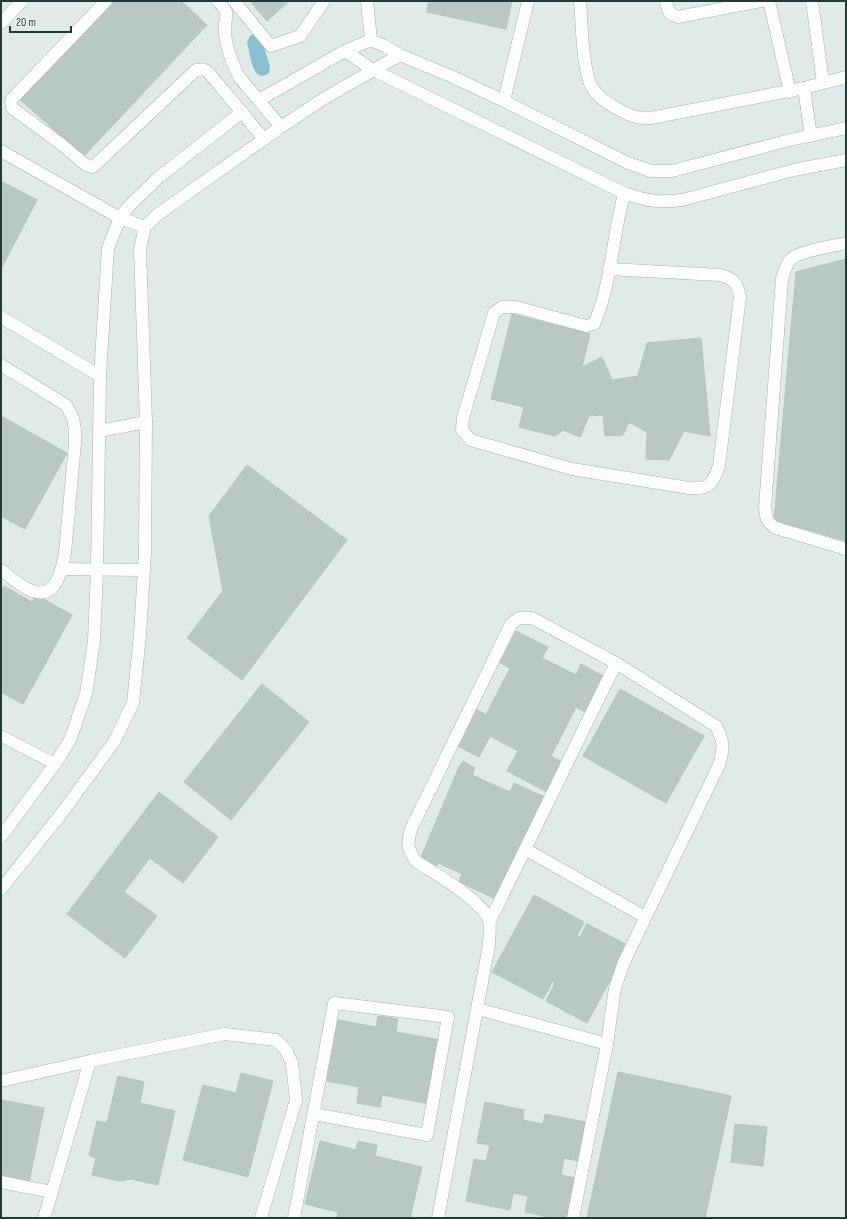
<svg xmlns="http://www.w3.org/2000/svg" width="847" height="1219" font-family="'Sofia Sans Condensed',sans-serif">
  <rect width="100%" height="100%" fill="#e0ebe7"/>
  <path fill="#89bfcf" d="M253 34 261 37 270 67 269 73C252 85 250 53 247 42L250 36Z"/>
  <g fill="#b9c8c3" stroke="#b3c4be">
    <path d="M106 1H181L207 25 84 156 17 97Z"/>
    <path d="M250 1H289L267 21Z"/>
    <path d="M429 1H512L506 29 427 12Z"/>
    <path d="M1 181 37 200 1 269Z"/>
    <path d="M846 259V541L774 520 796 272Z"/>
    <path d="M512 314 590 334 582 367 602 357 612 380 638 376 647 343 701 338 710 436 684 431 669 460 646 459 647 432 629 422 623 435 605 436 603 415 589 416 580 437 563 430 555 436 519 427 524 407 491 399Z"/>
    <path d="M1 416 67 453 25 529 1 516Z"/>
    <path d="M247 465 347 540 242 680 187 638 223 591 209 516Z"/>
    <path d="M4 586 32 602 36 595 72 615 23 704 1 692V591Z"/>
    <path d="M516 631 548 647 542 658 576 675 581 664 605 677 587 713 576 707 551 756 562 762 547 792 507 771 518 751 490 736 479 757 454 744 472 707 486 715 510 668 500 663Z"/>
    <path d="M262 684 309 722 231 820 184 782Z"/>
    <path d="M620 689 704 736 666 803 583 756Z"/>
    <path d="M463 761 475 768 472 775 510 792 514 783 545 797 498 900 459 882 462 874 438 863 436 869 421 857 459 767Z"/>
    <path d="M159 792 218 837 183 883 150 858 124 892 157 916 125 958 67 914Z"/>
    <path d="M534 895 584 922 577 935 580 937 587 924 629 946 587 1023 546 1001 555 983 553 981 543 999 492 972Z"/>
    <path d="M378 1016 398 1019 396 1032 441 1040 430 1104 382 1095 380 1107 357 1103 359 1087 327 1081 338 1020 376 1027Z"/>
    <path d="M618 1072 731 1096 705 1218H587Z"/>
    <path d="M241 1073 273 1081 248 1177 183 1160 203 1085 236 1093Z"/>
    <path d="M118 1076 144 1082 140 1103 175 1111 158 1185 131 1179 120 1181 92 1175 96 1159 89 1155 97 1121 107 1123Z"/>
    <path d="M1 1100 44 1108 29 1183 1 1177Z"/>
    <path d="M485 1102 524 1110 523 1120 543 1124 545 1114 585 1122 578 1161 564 1158 561 1175 575 1178 567 1218H553L525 1212 528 1196 513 1193 510 1210 466 1201 474 1159 486 1161 490 1145 477 1143Z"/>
    <path d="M735 1124 767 1127 763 1166 731 1162Z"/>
    <path d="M320 1141 356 1150 358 1141 377 1145 375 1156 422 1167 410 1218H337L338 1212 305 1204Z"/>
  </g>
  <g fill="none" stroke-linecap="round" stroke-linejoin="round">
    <defs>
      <path id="lane" d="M1 736 55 764"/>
      <g id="street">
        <path d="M106 1 12 99 11 102 12 108 61 144 86 165 91 167 94 166 196 70C202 69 205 69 209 73L264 139"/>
        <path d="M218 1C233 17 223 16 225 33 226 46 233 67 240 78L281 127"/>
        <path d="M234 1 271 46 300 36 324 1"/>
        <path d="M367 1 371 40"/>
        <path d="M580 1C582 22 582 73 593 89 599 98 607 103 616 108 628 115 637 119 651 118L804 88 811 136"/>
        <path d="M666 1C668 11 668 14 678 17L761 1"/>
        <path d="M769 1 790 92"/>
        <path d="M812 1 823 83"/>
        <path d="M1 23 22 1"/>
        <path d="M804 88 846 77"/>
        <path d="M504 101 528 1"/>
        <path d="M1 151 120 218 145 227"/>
        <path d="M846 243C834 246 799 251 791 259 786 264 784 272 782 279L765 507C766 518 766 522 776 528L846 549"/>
        <path d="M609 269 720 275C734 279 737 282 740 297L719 466C712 484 710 490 689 488L572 469 471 440 462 430 463 418 494 313 502 307H516L586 326 594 324C606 297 610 267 615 238 617 223 621 208 624 193"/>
        <path d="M1 317 100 376"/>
        <path d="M1 365 66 405 73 418 75 430V443L65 553C62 570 56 600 32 591 22 588 10 576 1 570"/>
        <path d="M62 569 143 570"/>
        <path d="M525 849 645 917"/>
        <path d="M490 921 616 663"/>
        <path d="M478 1009 607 1044"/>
        <path d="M1 1081 90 1061 225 1034 276 1040 286 1050 292 1063 296 1100 261 1218"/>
        <path d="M1 1182 52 1192 90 1061"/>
        <path d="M44 1218 52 1192"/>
        <path d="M294 1218 334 1003 448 1017 427 1135 314 1114"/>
        <path d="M438 1218 489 945C489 938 491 927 489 920 481 899 435 874 416 861 407 848 407 845 411 829L511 624 519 618H532L616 663 716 726C724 741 724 749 719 765L624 962 615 988 607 1044 573 1218"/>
      </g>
      <g id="secondary">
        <path d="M345 51 373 70 624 193C647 201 658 203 682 200L794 170 846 160"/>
        <path d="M259 100 345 51 371 40 385 46 400 55 453 77 504 101 628 163 651 171H672L790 140 846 128"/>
        <path d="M99 431 146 422"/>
        <path d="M1 837 55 764 70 740 86 694 94 641 97 570 100 376 108 248 120 218 128 207 158 178 242 112"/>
        <path d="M1 889 61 814 114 742 133 703 140 635 145 552 146 422 140 249 145 227 157 215 281 127 323 99 400 55"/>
      </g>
    </defs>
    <use href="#lane" stroke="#a3b3ae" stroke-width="12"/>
    <use href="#street" stroke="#a3b3ae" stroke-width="13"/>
    <use href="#secondary" stroke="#9fb6b0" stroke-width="13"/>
    <use href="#lane" stroke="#fff" stroke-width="11"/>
    <use href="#street" stroke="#fff" stroke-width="12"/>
    <use href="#secondary" stroke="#fff" stroke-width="12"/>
  </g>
  <rect width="847" height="1219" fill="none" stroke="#213b36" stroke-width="4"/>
  <path d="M10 26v6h61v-6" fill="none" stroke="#213b36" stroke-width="2"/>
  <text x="16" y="26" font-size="12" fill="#213b36" stroke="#f1f7f5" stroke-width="3" paint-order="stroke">20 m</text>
</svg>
